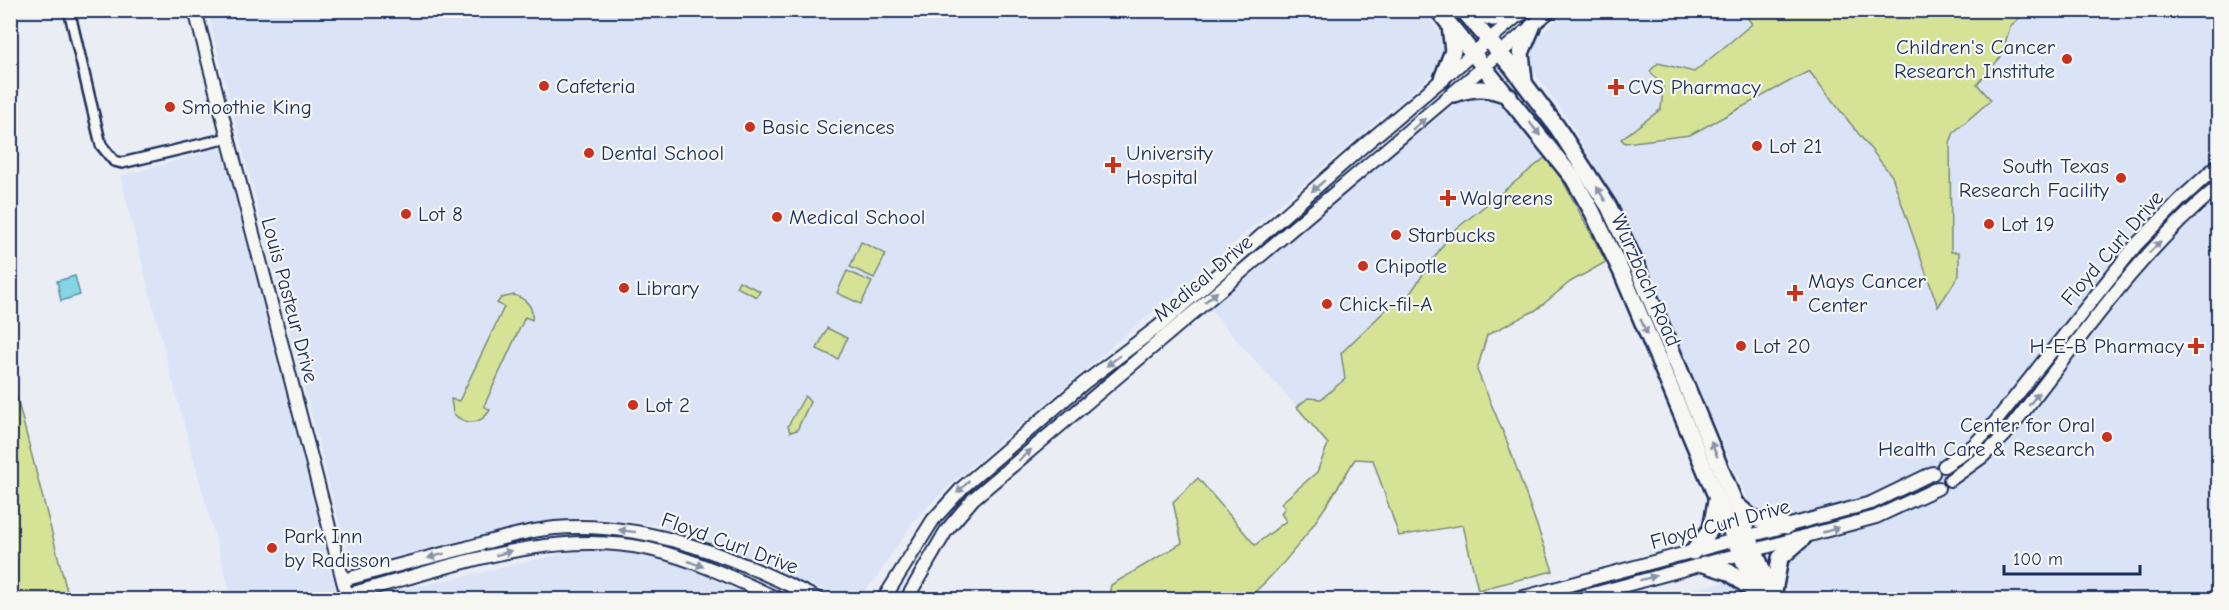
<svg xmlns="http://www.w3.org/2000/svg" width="2229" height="610" font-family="'Comic Neue',sans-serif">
  <rect width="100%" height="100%" fill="#eaeef4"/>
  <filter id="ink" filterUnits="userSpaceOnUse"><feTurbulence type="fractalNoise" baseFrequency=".0167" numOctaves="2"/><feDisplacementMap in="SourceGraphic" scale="12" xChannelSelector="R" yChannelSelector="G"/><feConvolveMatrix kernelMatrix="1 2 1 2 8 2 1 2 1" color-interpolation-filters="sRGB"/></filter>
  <g filter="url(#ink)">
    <g fill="#dbe4f6">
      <path d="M1424 10 1442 37V56L1435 72 953 482 913 522 878 576 861 595H837L652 524 586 517 498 531 360 565 352 564 340 526 207 11Z"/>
      <path d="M1567 11H2218V599H1793L1604 181 1566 116 1532 69V51L1540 34Z"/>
      <path d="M1469 94 1504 99 1546 157 1516 178 1405 301 1391 305 1345 379 1321 399 1308 398 1297 407 1207 307 1385 158Z"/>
      <path d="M222 148 326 551 339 599H232L167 362 120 176Z"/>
      <path d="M606 551 647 555 687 566 754 599H370L371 597 570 552Z"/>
      <path d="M1730 581 1750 593 1753 600H1638Z"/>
    </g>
    <g fill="#d6e396" stroke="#78897a" stroke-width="1.5">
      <path d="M1742 11H2027L2010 27 2001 57 1977 84 1991 100 1954 132 1950 143 1951 252H1959V275L1938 307 1892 176 1809 71 1690 135 1625 143 1621 139 1661 109 1663 88 1650 71 1658 63 1694 72 1752 24Z"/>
      <path d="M1546 157 1563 181 1606 262 1570 282 1536 310 1487 335 1477 370 1508 444 1553 571 1478 590 1463 525 1399 536 1373 460 1355 459C1323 513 1294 558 1247 599H1108L1111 585 1182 543 1173 502 1198 478 1255 545 1286 521 1281 513 1285 508 1281 503 1317 472 1328 444 1297 407 1308 398 1321 399 1345 379 1341 353 1391 305 1405 301 1451 233Z"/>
      <path d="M861 242 886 254 874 278 850 267Z"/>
      <path d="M847 271 872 282 861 304 837 293Z"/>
      <path d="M739 281 760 291 757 297 736 287Z"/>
      <path d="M514 295C526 299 534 306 532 320L525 317 484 406 490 410C481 425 465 426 453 413L451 399 459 401 504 307 497 303 501 298Z"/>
      <path d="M827 328 847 338 838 359 817 349Z"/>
      <path d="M11 375 69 599H11Z"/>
      <path d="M805 396 810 402 797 430 790 432 788 426Z"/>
    </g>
    <path fill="#85d5e2" stroke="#5b93ad" stroke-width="1.5" d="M75 276 80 295 61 301 57 281Z"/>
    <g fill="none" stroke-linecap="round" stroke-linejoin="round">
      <defs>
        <path id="minor" d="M69 10 101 145 114 161 122 163 228 138"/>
        <g id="tertiary">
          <path d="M195 10 348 600"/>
          <path d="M1944 466 1974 445 1993 425 2136 245 2182 198 2218 165"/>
          <path d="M1950 480 1982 457 2005 435C2073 350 2134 256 2218 187"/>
          <path d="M343 580C384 569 425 558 466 548 495 540 525 531 555 528 647 520 739 559 820 600"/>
          <path d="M346 595C443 570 549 527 649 549 694 559 738 580 780 600"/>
          <path d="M883 600 933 520 963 487 1084 383 1159 326 1362 147 1522 12"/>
          <path d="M906 600 946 531 973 499 1551 10"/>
          <path d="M1513 600 1871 503 1933 473"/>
          <path d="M1571 600 1876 517 1938 488"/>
        </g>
        <g id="primary">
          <path d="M1438 10 1573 178 1592 211 1622 273 1760 600"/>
          <path d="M1463 10 1512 67 1557 127 1609 207 1637 267 1775 600"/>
          <path d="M1468 10 1493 18 1521 13"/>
          <path d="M1442 79 1453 51 1450 26"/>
          <path d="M1524 81 1521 53 1532 27"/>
          <path d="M1454 94C1474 87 1489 87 1509 96"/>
          <path d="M1738 506 1752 518 1787 526"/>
          <path d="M1693 552 1711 529 1716 501"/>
          <path d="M1704 564 1729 572 1754 591"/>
          <path d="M1774 592 1780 558 1803 538"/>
        </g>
      </defs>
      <use href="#minor" stroke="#1b2f5e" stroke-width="14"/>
      <use href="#tertiary" stroke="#1b2f5e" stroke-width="16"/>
      <use href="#primary" stroke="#1b2f5e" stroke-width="20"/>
      <use href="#minor" stroke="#f6f6f2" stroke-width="9"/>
      <use href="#tertiary" stroke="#f6f6f2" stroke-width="12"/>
      <use href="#primary" stroke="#f6f6f2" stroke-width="15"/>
    </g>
    <defs><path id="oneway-solid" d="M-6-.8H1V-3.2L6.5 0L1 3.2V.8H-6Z" transform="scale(1.5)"/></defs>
    <g fill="#8892a8">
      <use href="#oneway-solid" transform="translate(1419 124) rotate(-40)"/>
      <use href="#oneway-solid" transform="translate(1535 129) rotate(52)"/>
      <use href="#oneway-solid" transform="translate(1318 186) rotate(139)"/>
      <use href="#oneway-solid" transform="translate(1601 194) rotate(-121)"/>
      <use href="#oneway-solid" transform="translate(2155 247) rotate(-46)"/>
      <use href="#oneway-solid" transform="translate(1211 297) rotate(-40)"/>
      <use href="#oneway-solid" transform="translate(1644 327) rotate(67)"/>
      <use href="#oneway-solid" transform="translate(1113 361) rotate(142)"/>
      <use href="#oneway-solid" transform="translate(2034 399) rotate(-51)"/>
      <use href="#oneway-solid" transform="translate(1714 449) rotate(-113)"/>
      <use href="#oneway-solid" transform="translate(1025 455) rotate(-41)"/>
      <use href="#oneway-solid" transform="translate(963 487) rotate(136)"/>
      <use href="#oneway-solid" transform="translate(1831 530) rotate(-16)"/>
      <use href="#oneway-solid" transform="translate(627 531) rotate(-173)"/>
      <use href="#oneway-solid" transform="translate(504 553) rotate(-15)"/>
      <use href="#oneway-solid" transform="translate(436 556) rotate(165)"/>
      <use href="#oneway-solid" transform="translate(696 564) rotate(20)"/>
      <use href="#oneway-solid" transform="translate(1648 578) rotate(-15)"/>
    </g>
  </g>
  <g fill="#c8321e" stroke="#f6f6f2" stroke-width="2">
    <circle cx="2067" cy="59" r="6"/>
    <circle cx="544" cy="86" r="6"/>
    <path d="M1613 78h6v6h6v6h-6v6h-6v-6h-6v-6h6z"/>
    <circle cx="170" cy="107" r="6"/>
    <circle cx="750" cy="127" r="6"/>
    <circle cx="1757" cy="146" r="6"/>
    <circle cx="589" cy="153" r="6"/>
    <path d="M1110 156h6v6h6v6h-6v6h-6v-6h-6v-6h6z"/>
    <circle cx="2121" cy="178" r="6"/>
    <path d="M1445 189h6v6h6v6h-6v6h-6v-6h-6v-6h6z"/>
    <circle cx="406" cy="214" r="6"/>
    <circle cx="777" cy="217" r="6"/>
    <circle cx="1989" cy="224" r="6"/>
    <circle cx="1396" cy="235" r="6"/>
    <circle cx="1363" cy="266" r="6"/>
    <circle cx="624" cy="288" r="6"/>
    <path d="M1792 284h6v6h6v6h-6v6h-6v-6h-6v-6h6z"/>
    <circle cx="1327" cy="304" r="6"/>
    <circle cx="1741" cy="346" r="6"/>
    <path d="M2193 337h6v6h6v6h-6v6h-6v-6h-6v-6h6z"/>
    <circle cx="633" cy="405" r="6"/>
    <circle cx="2107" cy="437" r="6"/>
    <circle cx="272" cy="548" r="6"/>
  </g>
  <g text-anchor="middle" stroke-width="4.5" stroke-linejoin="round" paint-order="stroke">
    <g font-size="21" fill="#1b2f5e" stroke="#f6f6f2" text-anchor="start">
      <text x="2055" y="54" text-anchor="end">Children's Cancer<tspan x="2055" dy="24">Research Institute</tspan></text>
      <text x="556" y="93">Cafeteria</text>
      <text x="1628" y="94">CVS Pharmacy</text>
      <text x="182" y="114">Smoothie King</text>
      <text x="762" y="134">Basic Sciences</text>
      <text x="1769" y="153">Lot 21</text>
      <text x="601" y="160">Dental School</text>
      <text x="1126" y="160">University<tspan x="1126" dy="24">Hospital</tspan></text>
      <text x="2109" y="173" text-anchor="end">South Texas<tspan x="2109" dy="24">Research Facility</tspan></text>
      <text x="1460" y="205">Walgreens</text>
      <text x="418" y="221">Lot 8</text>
      <text x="789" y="224">Medical School</text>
      <text x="2001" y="231">Lot 19</text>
      <text x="1408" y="242">Starbucks</text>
      <text x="1375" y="273">Chipotle</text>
      <text x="1808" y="288">Mays Cancer<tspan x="1808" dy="24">Center</tspan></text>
      <text x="636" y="295">Library</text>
      <text x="1339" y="311">Chick-fil-A</text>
      <text x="1753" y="353">Lot 20</text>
      <text x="2184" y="353" text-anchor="end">H-E-B Pharmacy</text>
      <text x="645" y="412">Lot 2</text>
      <text x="2095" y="432" text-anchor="end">Center for Oral<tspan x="2095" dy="24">Health Care &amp; Research</tspan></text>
      <text x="284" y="543">Park Inn<tspan x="284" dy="24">by Radisson</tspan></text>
    </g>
    <g font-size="21" fill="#1b2f5e" stroke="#f6f6f2">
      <text transform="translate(2112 248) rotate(-49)" y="7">Floyd Curl Drive</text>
      <text transform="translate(1203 278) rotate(-40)" y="7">Medical Drive</text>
      <text transform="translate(1646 280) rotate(66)" y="7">Wurzbach Road</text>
      <text transform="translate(290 300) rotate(75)" y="7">Louis Pasteur Drive</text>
      <text transform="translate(1720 524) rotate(-15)" y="7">Floyd Curl Drive</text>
      <text transform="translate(730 543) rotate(20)" y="7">Floyd Curl Drive</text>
    </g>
  </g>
  <rect width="2229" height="610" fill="none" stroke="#f6f6f2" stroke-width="36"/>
  <rect x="18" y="18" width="2193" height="574" fill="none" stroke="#1b2f5e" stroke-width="2" filter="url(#ink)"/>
  <path d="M2004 565v9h136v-9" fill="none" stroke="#1b2f5e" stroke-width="3"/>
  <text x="2013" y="565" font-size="18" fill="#1b2f5e" stroke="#f6f6f2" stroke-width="4.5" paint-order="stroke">100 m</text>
</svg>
